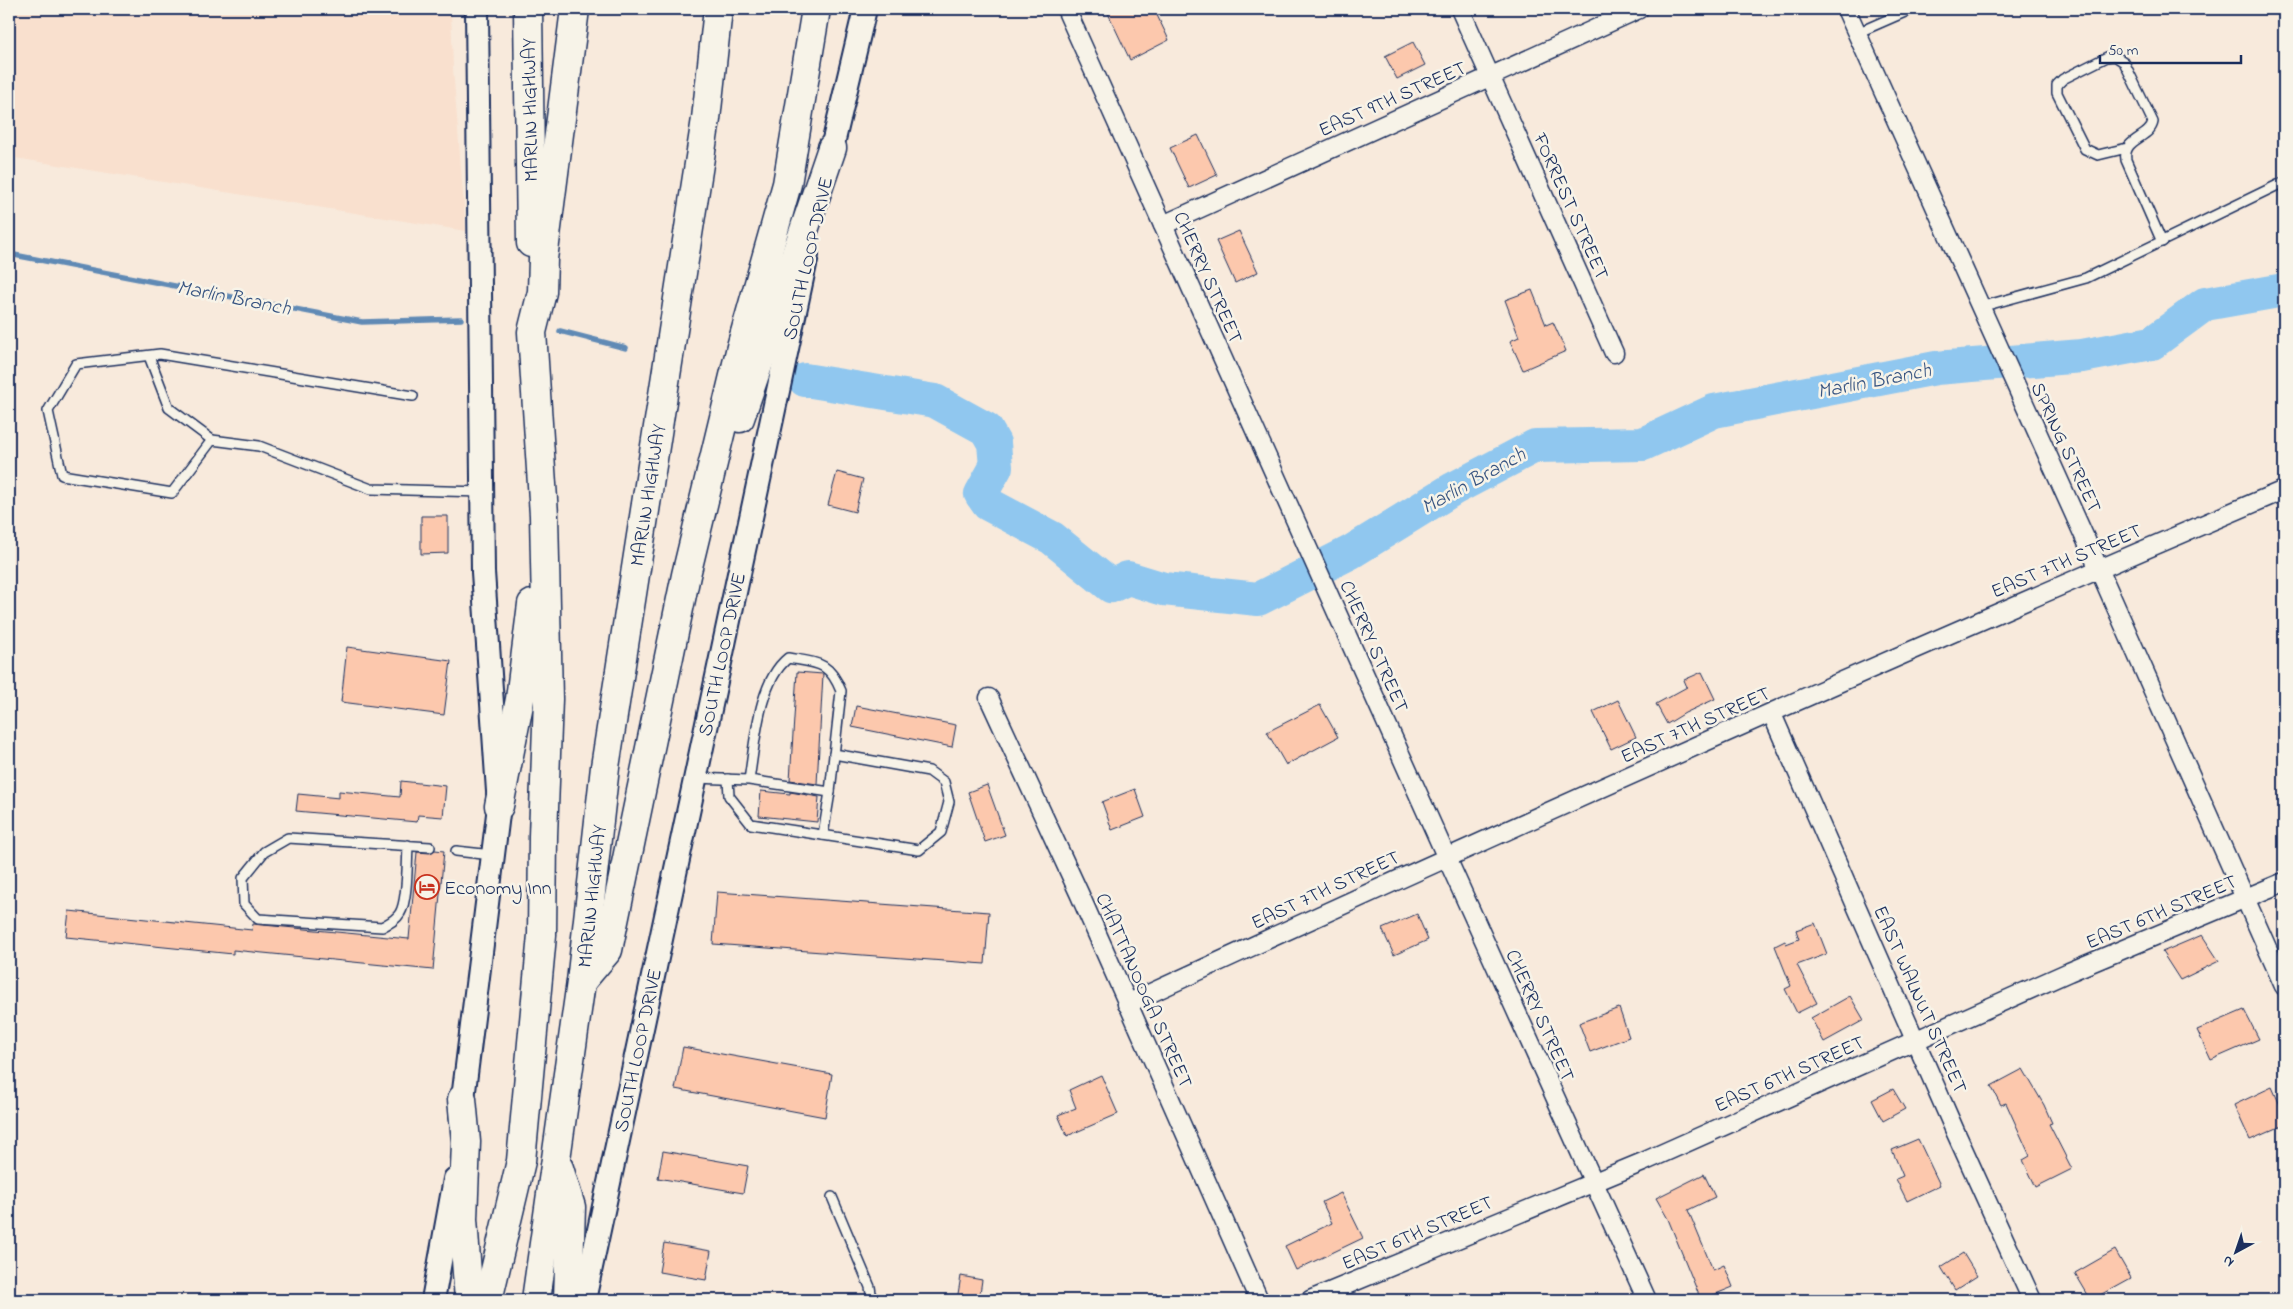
<svg xmlns="http://www.w3.org/2000/svg" width="2293" height="1309" font-family="'Indie Flower',sans-serif">
  <rect width="100%" height="100%" fill="#f8eadc"/>
  <filter id="ink" filterUnits="userSpaceOnUse"><feTurbulence type="fractalNoise" baseFrequency=".02" numOctaves="2"/><feDisplacementMap in="SourceGraphic" scale="10" xChannelSelector="R" yChannelSelector="G"/><feConvolveMatrix kernelMatrix="1 2 1 2 8 2 1 2 1" color-interpolation-filters="sRGB"/></filter>
  <g filter="url(#ink)">
    <path fill="#f9e0ce" d="M9 9H451L453 68 466 231 9 157Z"/>
    <g fill="none" stroke-linecap="round" stroke-linejoin="round">
      <g stroke="#618ab5" stroke-width="5.5">
        <path d="M9 254 362 322 461 319"/>
        <path d="M560 331 626 348"/>
      </g>
      <path stroke="#90c7ef" stroke-width="34" d="M805 380 935 401 986 429 994 443 996 467 981 494 988 504 1052 538 1111 586 1128 578 1164 589 1258 599 1351 552 1453 489 1535 446 1643 444 1714 411 1936 368 2082 356 2152 343 2205 304 2284 290"/>
    </g>
    <g fill="#fcc8ad" stroke="#1b2f5e">
      <path d="M1106 9H1154L1169 40 1130 60Z"/>
      <path d="M1413 42 1425 65 1397 79 1385 56Z"/>
      <path d="M1198 135 1217 175 1189 188 1170 148Z"/>
      <path d="M1239 231 1258 272 1235 283 1216 241Z"/>
      <path d="M1532 290 1546 325 1553 322 1566 351 1523 370 1510 341 1519 337 1505 300Z"/>
      <path d="M837 472 863 479 855 512 828 505Z"/>
      <path d="M421 516H448V553L421 554Z"/>
      <path d="M347 647 451 661 444 715 341 702Z"/>
      <path d="M797 672 823 674 817 784 790 780Z"/>
      <path d="M1702 672 1715 699 1685 713 1667 724 1656 704 1687 687 1684 680Z"/>
      <path d="M1618 700 1636 737 1611 749 1593 712Z"/>
      <path d="M1320 705 1338 737 1286 765 1267 732Z"/>
      <path d="M856 706 956 725 952 747 852 727Z"/>
      <path d="M401 781 446 786 443 817 418 815 417 822 296 811 298 794 339 798V791L400 797Z"/>
      <path d="M987 785 1005 835 985 842 968 792Z"/>
      <path d="M1135 789 1145 817 1112 830 1102 802Z"/>
      <path d="M761 791 790 794V792L819 797 817 822 759 816Z"/>
      <path d="M435 850 444 851 433 970 233 950V954L66 937 69 911 252 930 253 924 409 939 417 852 430 853Z"/>
      <path d="M717 892 989 912 985 964 713 944Z"/>
      <path d="M1417 914 1428 940 1394 955 1382 929Z"/>
      <path d="M1815 923 1827 954 1797 965 1817 1003 1797 1013 1785 989 1791 986 1775 946 1785 941 1786 944 1799 939 1796 930Z"/>
      <path d="M2202 935 2219 961 2180 980 2162 952Z"/>
      <path d="M1850 996 1864 1020 1824 1042 1811 1018Z"/>
      <path d="M1619 1008 1629 1037 1590 1052 1579 1023Z"/>
      <path d="M2244 1010 2259 1039 2211 1060 2197 1030Z"/>
      <path d="M683 1047 832 1074 825 1117 675 1089Z"/>
      <path d="M2023 1069 2044 1105 2052 1123 2049 1124 2072 1169 2036 1187 2023 1160 2030 1156 2006 1103 2001 1105 1991 1086Z"/>
      <path d="M1101 1075 1118 1114 1067 1136 1058 1115 1076 1108 1069 1090Z"/>
      <path d="M2272 1087 2284 1114V1125L2250 1140 2234 1105Z"/>
      <path d="M1893 1089 1905 1109 1883 1121 1872 1100Z"/>
      <path d="M1918 1139 1940 1185 1907 1201 1896 1179 1903 1176 1892 1150Z"/>
      <path d="M663 1151 748 1166 743 1193 658 1178Z"/>
      <path d="M1704 1174 1715 1197 1688 1210 1713 1270 1724 1265 1733 1287 1701 1300 1668 1219 1656 1198Z"/>
      <path d="M1341 1193 1363 1238 1296 1270 1285 1246 1332 1223 1322 1202Z"/>
      <path d="M664 1243 711 1251 706 1280 659 1272Z"/>
      <path d="M2115 1250 2131 1278 2091 1300 2075 1273Z"/>
      <path d="M1963 1253 1977 1276 1955 1290 1941 1267Z"/>
      <path d="M961 1276 982 1280 979 1300H957Z"/>
    </g>
    <g fill="none" stroke-linecap="round" stroke-linejoin="round">
      <defs>
        <g id="service">
          <path d="M1857 33 1912 9"/>
          <path d="M2127 148 2098 155 2085 149 2057 93V85L2063 79 2107 57 2115 56 2124 62 2153 122C2150 139 2122 138 2126 160L2162 242"/>
          <path d="M1980 307 2086 278 2284 182"/>
          <path d="M149 356 169 408 212 440"/>
          <path d="M413 396 160 354 76 364 48 411 62 475 172 493 212 440 259 446 371 489 482 492"/>
          <path d="M695 778 749 780C755 744 758 682 788 658 817 663 829 661 841 691L830 792 749 780"/>
          <path d="M728 779 729 796 751 824 919 850 941 832 949 802 944 782 929 771 834 754"/>
          <path d="M823 835 830 792"/>
          <path d="M408 845C407 861 408 900 400 913 396 920 389 923 382 927L258 919 244 904 243 878 264 852 288 838 430 847"/>
          <path d="M456 851 492 855"/>
          <path d="M832 1197 870 1287 872 1300"/>
        </g>
        <g id="minor">
          <path d="M1066 9 1446 856 1647 1300"/>
          <path d="M1460 9 1614 353"/>
          <path d="M1846 9 2099 569 2284 986"/>
          <path d="M1163 225 1639 9"/>
          <path d="M989 698 1079 893 1259 1300"/>
          <path d="M1772 714 1955 1131 2032 1300"/>
          <path d="M1127 1004C1510 827 1896 655 2284 490"/>
          <path d="M1310 1300 1643 1162 2069 972 2284 882"/>
        </g>
        <g id="tertiary">
          <path d="M828 165 865 9"/>
          <path d="M461 1115 499 806 483 572 477 9"/>
          <path d="M433 1300 455 1179"/>
          <path d="M584 1300 807 255"/>
        </g>
        <g id="motorway">
          <path d="M528 9 531 243"/>
          <path d="M740 418 832 148"/>
          <path d="M499 806 520 699 532 604"/>
          <path d="M581 982 608 950 686 575 741 347 787 184 816 9"/>
          <path d="M462 1099 466 1142 463 1219 469 1300"/>
          <path d="M559 1168 571 1207 568 1300"/>
          <path d="M488 1300 521 1161 542 935 543 836 548 699 544 515 532 332 542 292 543 259 575 9"/>
          <path d="M536 1300 581 982 605 767 706 119 718 9"/>
        </g>
      </defs>
      <use href="#service" stroke="#1b2f5e" stroke-width="12"/>
      <use href="#minor" stroke="#1b2f5e" stroke-width="21"/>
      <use href="#tertiary" stroke="#1b2f5e" stroke-width="26"/>
      <use href="#motorway" stroke="#1b2f5e" stroke-width="31"/>
      <use href="#service" stroke="#f7f3e8" stroke-width="9"/>
      <use href="#minor" stroke="#f7f3e8" stroke-width="18"/>
      <use href="#tertiary" stroke="#f7f3e8" stroke-width="22"/>
      <use href="#motorway" stroke="#f7f3e8" stroke-width="28"/>
    </g>
  </g>
  <defs>
    <symbol id="hotel-ring" viewBox="-11 -11 22 22"><circle r="9.5" fill="#f7f3e8" stroke="#c8321e" stroke-width="1.5"/><path d="M-6-4.5h1.5V1H6V5H4.5V3h-9V5H-6ZM-4 0a1.8 1.8 0 1 1 3.6 0ZM.5 0V-2.5h3Q6-2.5 6 0Z" fill="#c8321e"/></symbol>
  </defs>
  <g fill-rule="evenodd">
    <use href="#hotel-ring" x="413" y="873" width="28" height="28"/>
  </g>
  <g text-anchor="middle" stroke-width="5" stroke-linejoin="round" paint-order="stroke">
    <g font-size="20" fill="#1b2f5e" stroke="#f7f3e8">
      <text transform="translate(1392 98) rotate(-24)" y="7">EAST 9TH STREET</text>
      <text transform="translate(529 110) rotate(-91)" y="7">MARLIN HIGHWAY</text>
      <text transform="translate(1572 206) rotate(66)" y="7">FORREST STREET</text>
      <text transform="translate(807 258) rotate(-77)" y="7">SOUTH LOOP DRIVE</text>
      <text transform="translate(1209 277) rotate(66)" y="7">CHERRY STREET</text>
      <text transform="translate(2067 447) rotate(65)" y="7">SPRING STREET</text>
      <text transform="translate(647 495) rotate(-81)" y="7">MARLIN HIGHWAY</text>
      <text transform="translate(2066 560) rotate(-23)" y="7">EAST 7TH STREET</text>
      <text transform="translate(1375 646) rotate(66)" y="7">CHERRY STREET</text>
      <text transform="translate(721 654) rotate(-78)" y="7">SOUTH LOOP DRIVE</text>
      <text transform="translate(1695 724) rotate(-24)" y="7">EAST 7TH STREET</text>
      <text transform="translate(1325 889) rotate(-25)" y="7">EAST 7TH STREET</text>
      <text transform="translate(591 896) rotate(-84)" y="7">MARLIN HIGHWAY</text>
      <text transform="translate(2161 911) rotate(-23)" y="7">EAST 6TH STREET</text>
      <text transform="translate(1145 990) rotate(66)" y="7">CHATTANOOGA STREET</text>
      <text transform="translate(1921 999) rotate(66)" y="7">EAST WALNUT STREET</text>
      <text transform="translate(1541 1015) rotate(66)" y="7">CHERRY STREET</text>
      <text transform="translate(637 1050) rotate(-78)" y="7">SOUTH LOOP DRIVE</text>
      <text transform="translate(1789 1073) rotate(-24)" y="7">EAST 6TH STREET</text>
      <text transform="translate(1417 1232) rotate(-23)" y="7">EAST 6TH STREET</text>
    </g>
    <g font-size="20" fill="#1b2f5e" stroke="#f7f3e8" text-anchor="start">
      <text x="444" y="894">Economy Inn</text>
    </g>
    <g font-size="21" font-style="italic" fill="#385582" stroke="#f7f3e8">
      <text transform="translate(234 297) rotate(11)" y="7">Marlin Branch</text>
      <text transform="translate(1874 380) rotate(-11)" y="7">Marlin Branch</text>
      <text transform="translate(1473 480) rotate(-29)" y="7">Marlin Branch</text>
    </g>
  </g>
  <rect width="2293" height="1309" fill="none" stroke="#f7f3e8" stroke-width="30"/>
  <rect x="15" y="15" width="2263" height="1279" fill="none" stroke="#1b2f5e" stroke-width="2" filter="url(#ink)"/>
  <g transform="translate(2236 1252) rotate(220)" stroke="#f7f3e8" stroke-width="4" paint-order="stroke">
  <path d="M0-4L9 19L0 12L-9 19Z" fill="#1b2f5e"/>
  <text y="-8" font-size="14" font-weight="bold" text-anchor="middle" fill="#1b2f5e">N</text>
  </g>
  <path d="M2100 55v8h141v-8" fill="none" stroke="#1b2f5e" stroke-width="2.5"/>
  <text x="2108" y="55" font-size="15" fill="#1b2f5e" stroke="#f7f3e8" stroke-width="4" paint-order="stroke">50 m</text>
</svg>
